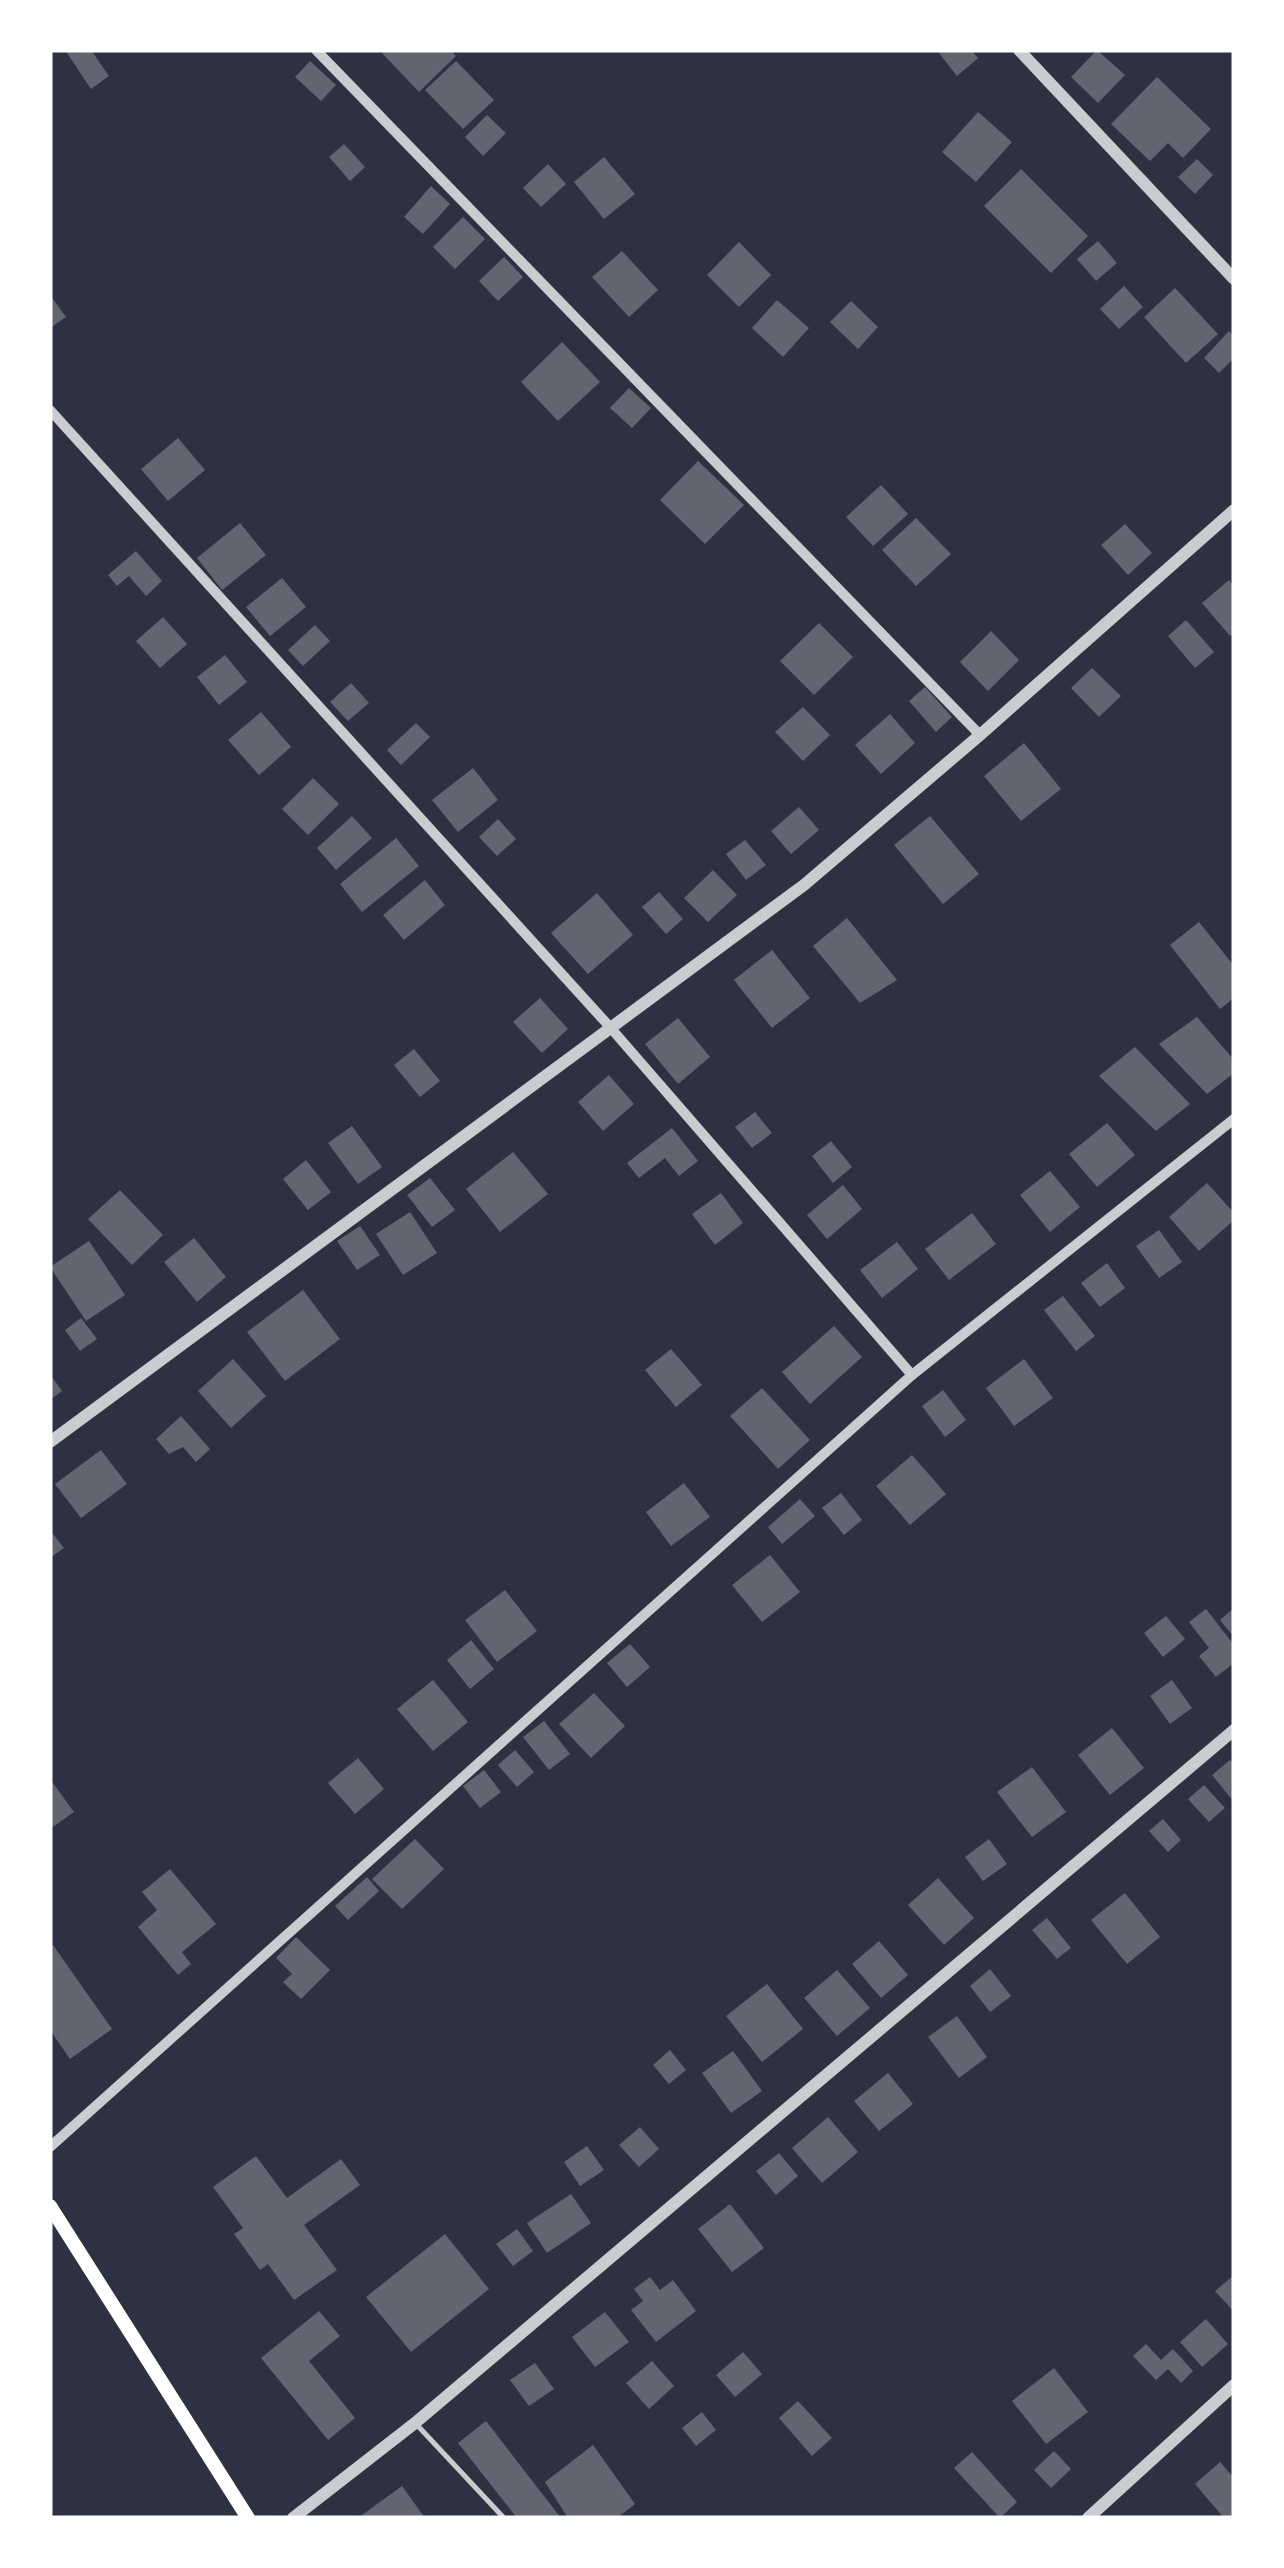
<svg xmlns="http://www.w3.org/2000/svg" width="1284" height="2568" font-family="'Fira Sans',sans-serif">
  <rect width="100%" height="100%" fill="#2d3142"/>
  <g fill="#626471">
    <path d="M65 50H91L109 76 91 89Z"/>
    <path d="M385 50H450L456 56 419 92 382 53Z"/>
    <path d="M943 50H971L978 58 957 76 939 53Z"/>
    <path d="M1097 50 1125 75 1098 103 1071 77Z"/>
    <path d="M310 61 336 85 321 101 295 77Z"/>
    <path d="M456 61 494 100 463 129 425 90Z"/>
    <path d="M1157 77 1211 129 1183 158 1168 143 1150 161 1111 124Z"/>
    <path d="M978 112 1012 142 976 182 942 152Z"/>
    <path d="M487 115 506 133 483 156 465 137Z"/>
    <path d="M344 144 365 167 350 181 329 157Z"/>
    <path d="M604 157 635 194 604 219 574 182Z"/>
    <path d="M1197 159 1213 175 1195 194 1178 177Z"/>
    <path d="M548 164 566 184 541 207 523 188Z"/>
    <path d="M1021 169 1088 236 1051 273 984 206Z"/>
    <path d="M431 186 450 204 423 234 404 217Z"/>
    <path d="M463 217 485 239 455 269 433 247Z"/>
    <path d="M1098 241 1117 263 1096 281 1077 259Z"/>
    <path d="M739 242 771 275 739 307 707 275Z"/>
    <path d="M622 251 658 290 629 317 592 277Z"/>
    <path d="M504 257 523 277 498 301 479 281Z"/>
    <path d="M1124 286 1143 307 1119 329 1100 309Z"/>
    <path d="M1175 288 1218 334 1186 363 1144 317Z"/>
    <path d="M50 295 66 317 50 328Z"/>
    <path d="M777 300 809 328 783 357 752 328Z"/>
    <path d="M851 301 878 327 858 349 830 322Z"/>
    <path d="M1229 331 1234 336V358L1219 373 1204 358Z"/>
    <path d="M562 342 600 382 558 421 521 382Z"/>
    <path d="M629 388 651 408 632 428 610 408Z"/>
    <path d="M178 438 205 470 168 501 141 469Z"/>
    <path d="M698 461 744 505 705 544 660 500Z"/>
    <path d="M881 485 908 514 873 546 846 517Z"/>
    <path d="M916 518 951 554 916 586 882 550Z"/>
    <path d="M240 523 266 555 222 590 197 558Z"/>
    <path d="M1125 524 1152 553 1128 575 1101 545Z"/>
    <path d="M136 551 162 581 146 596 129 576 117 586 108 575Z"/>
    <path d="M282 578 306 607 270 636 246 607Z"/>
    <path d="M1229 580 1234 587V633L1230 636 1202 603Z"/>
    <path d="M163 617 187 644 160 668 136 641Z"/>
    <path d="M1186 620 1214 652 1195 668 1168 636Z"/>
    <path d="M819 623 853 657 814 695 780 661Z"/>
    <path d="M315 625 330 641 303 666 288 650Z"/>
    <path d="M991 631 1019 660 988 691 960 662Z"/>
    <path d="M225 655 247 682 219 705 197 677Z"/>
    <path d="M1092 668 1121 696 1099 717 1071 688Z"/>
    <path d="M351 683 369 703 348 721 330 702Z"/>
    <path d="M925 687 952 717 936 732 909 701Z"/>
    <path d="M803 707 830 735 803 761 775 732Z"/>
    <path d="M261 712 291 747 259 775 228 740Z"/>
    <path d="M890 714 915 743 881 774 855 745Z"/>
    <path d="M416 723 430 737 401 765 387 750Z"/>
    <path d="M1024 743 1061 789 1021 821 984 776Z"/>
    <path d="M473 768 498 800 458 832 432 800Z"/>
    <path d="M313 778 339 804 308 835 282 809Z"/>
    <path d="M799 807 819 830 791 854 771 831Z"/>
    <path d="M352 816 372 838 336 870 317 848Z"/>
    <path d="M930 816 979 874 943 904 894 845Z"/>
    <path d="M498 819 516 839 497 856 479 837Z"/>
    <path d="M396 838 419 866 362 912 340 884Z"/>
    <path d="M745 840 766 865 746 880 726 854Z"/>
    <path d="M713 870 737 895 708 922 684 898Z"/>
    <path d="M425 880 445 905 404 940 383 915Z"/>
    <path d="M659 892 683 919 666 934 642 907Z"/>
    <path d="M597 893 633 935 588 974 551 933Z"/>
    <path d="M847 918 897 980 860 1003 813 946Z"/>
    <path d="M1199 922 1234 966V998L1220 1009 1170 945Z"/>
    <path d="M772 950 810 998 772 1028 734 980Z"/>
    <path d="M540 998 568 1029 542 1053 513 1022Z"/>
    <path d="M1197 1017 1234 1060V1073L1207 1094 1159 1044Z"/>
    <path d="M678 1018 710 1057 678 1084 645 1044Z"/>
    <path d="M1135 1047 1190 1104 1156 1131 1099 1076Z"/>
    <path d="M414 1049 440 1081 420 1097 394 1065Z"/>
    <path d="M609 1075 634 1104 603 1131 578 1102Z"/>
    <path d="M755 1112 772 1133 752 1148 735 1127Z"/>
    <path d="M1107 1123 1135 1155 1097 1187 1069 1154Z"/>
    <path d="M352 1126 382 1167 358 1184 328 1143Z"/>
    <path d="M672 1128 698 1161 679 1176 665 1158 639 1178 627 1163Z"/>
    <path d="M831 1141 852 1167 833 1183 812 1156Z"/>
    <path d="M513 1152 548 1194 500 1232 466 1189Z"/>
    <path d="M306 1160 331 1192 308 1210 283 1179Z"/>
    <path d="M1050 1171 1080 1207 1050 1232 1020 1195Z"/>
    <path d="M430 1178 455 1210 432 1227 407 1195Z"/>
    <path d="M1207 1183 1234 1213V1220L1199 1251 1169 1217Z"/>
    <path d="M843 1185 862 1209 827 1239 807 1215Z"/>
    <path d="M120 1190 163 1235 132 1265 88 1219Z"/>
    <path d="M721 1193 743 1223 715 1245 692 1214Z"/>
    <path d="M410 1212 437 1253 403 1275 376 1234Z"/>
    <path d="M972 1213 996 1244 949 1280 925 1249Z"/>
    <path d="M360 1226 380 1255 357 1270 337 1241Z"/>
    <path d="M1159 1230 1182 1262 1159 1278 1136 1246Z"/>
    <path d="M194 1238 226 1277 197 1302 164 1262Z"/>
    <path d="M89 1241 125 1295 86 1321 50 1267Z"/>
    <path d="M897 1242 918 1269 882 1298 860 1270Z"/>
    <path d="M1107 1263 1125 1288 1100 1307 1081 1283Z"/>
    <path d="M303 1290 340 1339 285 1381 247 1332Z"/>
    <path d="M1063 1296 1095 1336 1076 1351 1044 1310Z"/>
    <path d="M81 1318 97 1339 80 1351 65 1330Z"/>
    <path d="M834 1326 862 1357 810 1404 782 1372Z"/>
    <path d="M671 1349 702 1385 676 1407 645 1370Z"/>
    <path d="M233 1359 266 1396 231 1428 198 1391Z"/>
    <path d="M1024 1359 1053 1398 1014 1426 986 1388Z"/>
    <path d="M50 1374 62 1391 50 1400Z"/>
    <path d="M762 1388 810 1440 778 1469 730 1416Z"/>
    <path d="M943 1390 966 1420 945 1437 922 1406Z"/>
    <path d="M181 1416 210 1449 196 1462 183 1447 169 1454 156 1439Z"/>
    <path d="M101 1450 127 1484 81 1518 55 1484Z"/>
    <path d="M912 1455 946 1494 910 1525 876 1486Z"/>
    <path d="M684 1483 710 1517 671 1546 646 1512Z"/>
    <path d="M841 1493 862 1520 844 1535 822 1508Z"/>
    <path d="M800 1499 815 1516 782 1544 768 1527Z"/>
    <path d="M50 1530 64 1548 50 1558Z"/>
    <path d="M770 1555 800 1592 762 1622 732 1585Z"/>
    <path d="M505 1590 537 1631 497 1662 465 1620Z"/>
    <path d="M1234 1608V1637L1220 1620Z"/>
    <path d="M1206 1609 1234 1645V1663L1216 1677 1199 1656 1209 1648 1189 1622Z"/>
    <path d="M1166 1616 1185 1639 1163 1657 1144 1633Z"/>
    <path d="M471 1640 494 1669 470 1689 447 1660Z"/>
    <path d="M630 1644 650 1667 627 1687 607 1663Z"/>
    <path d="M433 1680 468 1722 433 1751 397 1709Z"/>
    <path d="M1172 1680 1192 1708 1170 1724 1150 1696Z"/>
    <path d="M594 1693 625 1726 591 1758 559 1724Z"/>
    <path d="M544 1721 570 1754 549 1770 523 1737Z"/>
    <path d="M1112 1728 1144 1768 1110 1795 1078 1755Z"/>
    <path d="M515 1750 534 1772 517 1787 498 1765Z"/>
    <path d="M358 1758 384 1789 355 1814 328 1783Z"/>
    <path d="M1230 1760 1234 1764V1802L1212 1775Z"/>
    <path d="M1032 1767 1066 1812 1032 1837 997 1792Z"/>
    <path d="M484 1770 501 1792 480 1808 463 1786Z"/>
    <path d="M50 1779 74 1812 50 1829Z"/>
    <path d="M1204 1785 1225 1808 1209 1822 1188 1799Z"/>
    <path d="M1163 1819 1181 1840 1168 1852 1149 1831Z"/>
    <path d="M415 1839 444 1869 402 1909 372 1879Z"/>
    <path d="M989 1839 1007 1864 983 1881 965 1857Z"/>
    <path d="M170 1869 216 1924 182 1952 191 1964 178 1975 138 1927 157 1910 142 1892Z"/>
    <path d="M367 1877 379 1891 348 1920 335 1906Z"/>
    <path d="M938 1878 974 1918 944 1945 908 1905Z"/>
    <path d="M1125 1893 1160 1937 1127 1964 1091 1920Z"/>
    <path d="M1047 1918 1071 1948 1057 1959 1032 1930Z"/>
    <path d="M296 1937 330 1970 301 1999 283 1982 292 1974 276 1958Z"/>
    <path d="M879 1941 908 1975 881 1998 852 1964Z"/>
    <path d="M53 1945 112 2029 70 2059 50 2030V1947Z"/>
    <path d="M990 1969 1011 1996 990 2012 970 1986Z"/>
    <path d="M837 1970 870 2008 837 2036 804 1998Z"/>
    <path d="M767 1984 803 2029 762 2062 726 2016Z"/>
    <path d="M957 2016 987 2057 959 2078 928 2037Z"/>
    <path d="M670 2050 686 2070 669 2084 653 2065Z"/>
    <path d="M733 2051 762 2091 731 2113 702 2073Z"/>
    <path d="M888 2073 913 2104 879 2131 854 2101Z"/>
    <path d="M828 2117 858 2152 822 2183 792 2148Z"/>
    <path d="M640 2127 659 2149 639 2167 619 2145Z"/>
    <path d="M587 2146 604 2170 580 2186 564 2162Z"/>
    <path d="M779 2153 798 2176 776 2195 756 2171Z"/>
    <path d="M256 2156 287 2198 341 2159 360 2185 304 2225 337 2270 294 2300 268 2264 260 2270 234 2234 243 2228 213 2187Z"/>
    <path d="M571 2194 591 2223 547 2253 527 2223Z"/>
    <path d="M730 2204 764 2248 732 2272 698 2229Z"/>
    <path d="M517 2229 533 2251 513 2266 496 2244Z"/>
    <path d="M445 2234 489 2289 411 2352 366 2297Z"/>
    <path d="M1234 2275V2312L1215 2291Z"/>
    <path d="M650 2277 660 2290 673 2280 696 2311 656 2342 631 2310 643 2301 634 2289Z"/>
    <path d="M319 2311 340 2336 309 2361 355 2418 328 2440 261 2358Z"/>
    <path d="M605 2312 629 2342 595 2367 572 2337Z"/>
    <path d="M1206 2319 1228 2344 1202 2367 1180 2342Z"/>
    <path d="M1146 2344 1161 2360 1173 2349 1193 2371 1181 2383 1168 2369 1156 2380 1133 2356Z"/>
    <path d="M743 2352 762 2374 735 2397 716 2375Z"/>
    <path d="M652 2361 674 2386 649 2409 626 2383Z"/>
    <path d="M535 2363 554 2389 529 2406 510 2380Z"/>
    <path d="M1054 2368 1088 2412 1046 2444 1012 2401Z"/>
    <path d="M798 2401 832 2438 812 2456 779 2418Z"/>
    <path d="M702 2412 716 2430 696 2446 682 2428Z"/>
    <path d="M486 2421 561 2518H517L458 2443Z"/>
    <path d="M593 2445 635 2504 617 2518H568L545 2482Z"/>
    <path d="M1054 2451 1071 2469 1051 2488 1034 2470Z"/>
    <path d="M972 2452 1017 2502 1000 2518 954 2468Z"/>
    <path d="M1220 2462 1234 2478V2518H1224L1195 2484Z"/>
    <path d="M402 2486 425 2518H365L362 2515Z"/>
  </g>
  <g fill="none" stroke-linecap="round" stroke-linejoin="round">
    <path stroke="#caccd0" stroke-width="5" d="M417 2425 504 2518"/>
    <g stroke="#caccd0" stroke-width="10">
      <path d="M316 50 980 735"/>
      <path d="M50 410 609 1026 912 1375"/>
      <path d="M50 2147 912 1375 1234 1119"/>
    </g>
    <g stroke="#caccd0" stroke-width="12">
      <path d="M1019 50 1234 279"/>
      <path d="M50 1442 804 885 980 735 1234 510"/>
      <path d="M293 2518 415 2423 1234 1730"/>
      <path d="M1088 2518 1234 2385"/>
    </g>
    <path stroke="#fff" stroke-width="14" d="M50 2206 248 2518"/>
  </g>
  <rect width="1284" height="2568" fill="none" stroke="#ffffff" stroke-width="105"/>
</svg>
